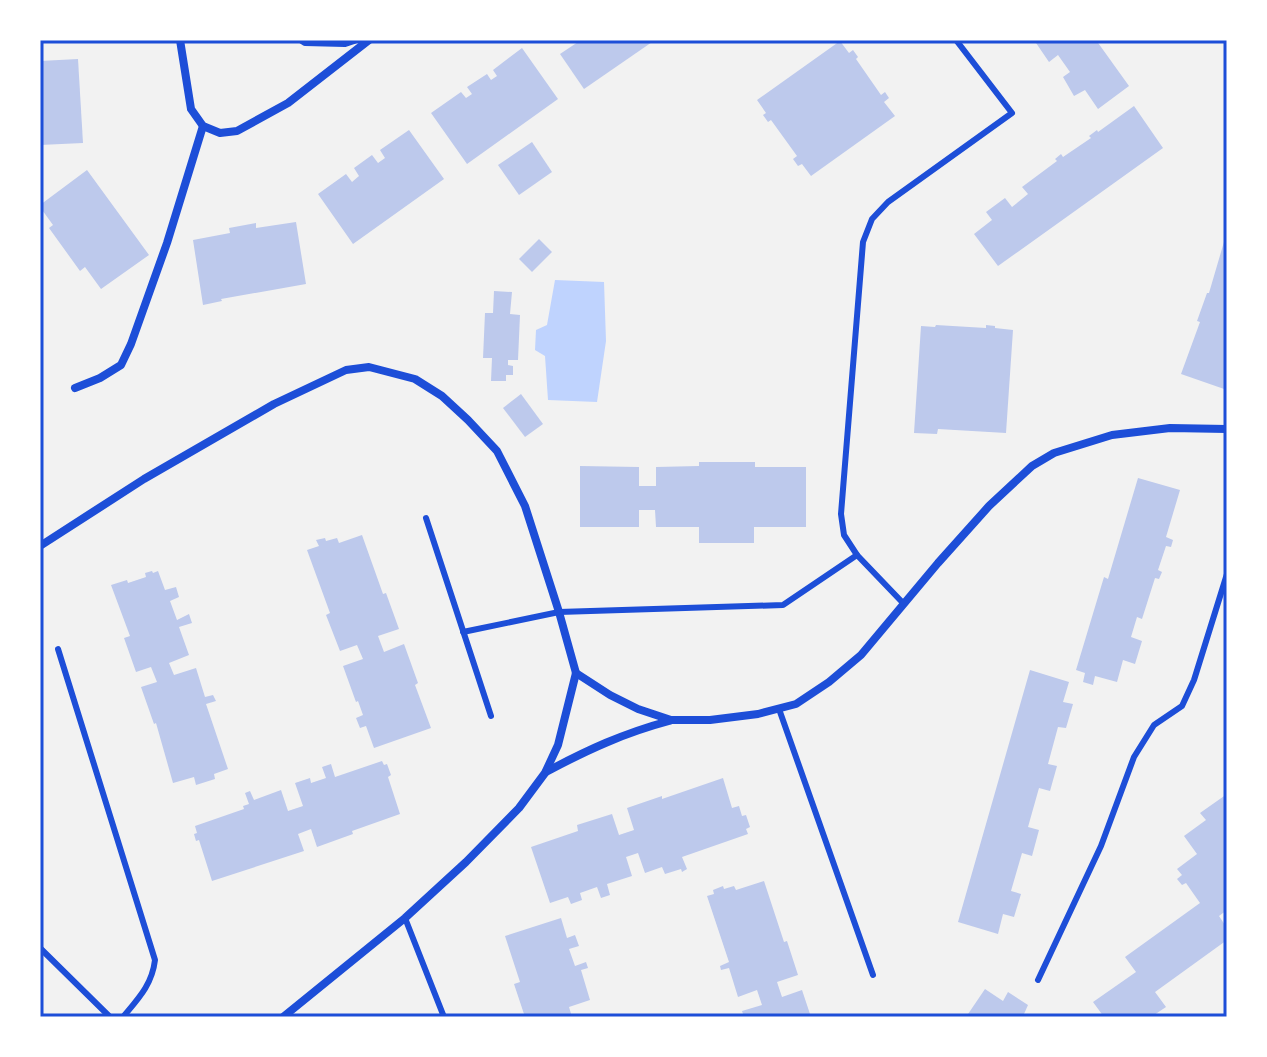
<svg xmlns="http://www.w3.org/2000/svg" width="1267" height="1057" font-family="'DM Sans',sans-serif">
  <rect width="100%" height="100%" fill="#f2f2f2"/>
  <path fill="#bfd3fe" d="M555 280 604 282 606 341 597 402 548 400 545 356 535 350 536 330 547 325Z"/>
  <g fill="#bdc9ec">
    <path d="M581 40H655L584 89 560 54Z"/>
    <path d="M1034 40H1096L1129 86 1098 109 1085 90 1074 96 1063 77 1070 72 1058 55 1049 62Z"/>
    <path d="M840 41 849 53 853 50 858 57 856 59 881 95 885 92 889 98 884 102 895 116 811 176 802 164 798 166 793 159 797 156 771 120 768 122 763 115 766 113 757 100Z"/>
    <path d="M522 48 558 99 467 164 431 113 461 92 466 98 472 94 467 87 487 74 491 80 497 76 493 70Z"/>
    <path d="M78 59 83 143 40 145V61Z"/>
    <path d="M1134 106 1163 148 998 266 974 234 992 220 986 212 1005 198 1012 207 1028 194 1022 187 1057 161 1055 159 1061 154 1063 157 1091 138 1089 136 1097 130 1098 132Z"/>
    <path d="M409 130 444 179 353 244 318 194 346 174 352 182 359 176 354 168 372 155 378 163 385 158 380 150Z"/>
    <path d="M532 142 552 172 519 195 498 165Z"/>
    <path d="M87 170 149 255 101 289 85 267 80 271 49 228 53 225 40 207V205Z"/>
    <path d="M296 222 306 284 221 299 222 301 203 305 193 240 230 233 229 228 256 223V228Z"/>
    <path d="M1226 235H1227V390L1181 374 1200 322 1197 321 1207 293H1209Z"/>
    <path d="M539 239 552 252 532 272 519 259Z"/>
    <path d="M494 291 512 292 510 314 520 315 518 360H508V365L513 366V375H506V381H491L492 358H483L485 313H493Z"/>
    <path d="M936 325 986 328V325L995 326V328L1013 330 1006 433 938 429 937 434 914 433 921 326 935 327Z"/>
    <path d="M521 394 543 424 525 437 503 408Z"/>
    <path d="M699 462H755V467H806V527H754V543H699V527H656L655 510H639V527H580V466L639 467V486H656V467L699 466Z"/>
    <path d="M1138 478 1180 490 1166 537 1173 540 1171 547 1166 546 1158 570 1162 572 1159 579 1155 578 1142 619 1137 617 1131 637 1142 641 1135 664 1123 660 1117 682 1095 676 1093 685 1083 682 1085 673 1076 670 1104 577 1108 579Z"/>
    <path d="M362 535 383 594 386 593 399 629 378 636 384 652 404 644 418 683 415 685 431 728 374 748 366 726 360 728 356 718 363 715 358 701 356 702 343 666 363 659 357 645 340 651 326 615 330 613 307 550 319 546 316 540 325 538 326 541 337 538 339 543Z"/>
    <path d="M152 571 153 573 158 571 165 590 176 587 179 597 170 601 177 620 189 614 192 623 179 627 189 655 169 663 174 675 196 668 205 697 213 695 216 701 206 704 228 769 214 774 215 779 196 785 194 777 173 783 156 723 154 724 141 687 157 682 151 667 136 672 124 638 130 636 111 585 127 580 128 583 146 577 145 573Z"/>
    <path d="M1030 670 1069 682 1063 702 1073 704 1066 728 1058 727 1048 764 1057 766 1050 791 1039 788 1028 827 1039 830 1032 856 1022 853 1011 891 1021 894 1014 917 1003 914 998 934 958 922Z"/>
    <path d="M382 761 384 765 387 764 391 775 388 777 400 814 352 831 353 834 317 847 311 829 298 834 304 851 212 881 199 840 196 841 194 834 197 833 195 826 244 809 243 806 249 804 245 793 250 791 254 800 281 790 288 811 303 806 295 783 310 778 311 783 326 778 322 767 331 764 335 777Z"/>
    <path d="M723 778 732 808 739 806 742 816 746 815 750 827 746 829 748 834 682 857 687 869 682 872 681 869 665 874 662 867 645 873 638 853 626 857 632 876 607 884 610 895 601 898 597 887 580 893 582 900 571 904 568 897 550 903 531 847 578 831 577 825 612 814 619 835 634 830 627 808 662 796V799Z"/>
    <path d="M1227 794V880L1224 882 1227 886V910L1219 916 1227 928V940L1155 992 1166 1007 1151 1017H1104L1093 1002 1136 972 1125 957 1200 903 1186 883 1182 885 1177 879 1182 875 1177 869 1197 854 1184 836 1206 820 1200 813Z"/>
    <path d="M764 881 784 942 787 941 798 975 777 982 782 997 802 990 811 1017H744L742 1011 762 1005 757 990 738 997 729 968 721 970 720 966 729 962 707 896 714 894 713 890 723 886 724 889 734 886 736 890Z"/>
    <path d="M561 918 567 938 575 935 579 946 569 949 575 966 586 962 588 968 581 970 590 1000 569 1007 572 1017H546L545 1015 538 1017H525L514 984 520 982 505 936Z"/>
    <path d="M985 989 1003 1001 1008 992 1028 1005 1024 1014 1028 1017H966Z"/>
  </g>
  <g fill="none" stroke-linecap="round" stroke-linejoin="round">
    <g stroke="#1d4ed8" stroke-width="6">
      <path d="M426 518 491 716"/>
      <path d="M903 603 857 555 844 535 841 514 863 242 872 219 888 202 1012 113 956 40"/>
      <path d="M463 632 559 612 783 605 857 555"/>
      <path d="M58 649 155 960C152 985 138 999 123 1017"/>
      <path d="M779 709 873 975"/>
      <path d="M405 918 444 1017"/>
      <path d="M40 948 110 1017"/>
      <path d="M1038 980 1101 846 1134 757 1154 725 1182 706 1194 680 1227 574"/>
    </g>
    <g stroke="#1d4ed8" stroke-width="8">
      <path d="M180 40 191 109 203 126 220 133 237 131 288 103 369 40"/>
      <path d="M302 40 305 42 345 43 354 40"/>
      <path d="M75 388 100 378 121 365 131 344 167 243 203 126"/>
      <path d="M40 546 144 479 274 404 346 370 369 367 415 379 442 396 468 420 497 451 525 506 559 612 576 673 558 745 545 773 519 808 466 862 405 918 283 1017"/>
      <path d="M576 673 610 695 638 709 671 720H710L758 714 796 704 829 682 861 655 938 563 989 506 1032 466 1054 453 1112 435 1170 428 1227 429"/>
      <path d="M546 772C587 750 624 733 669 721"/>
    </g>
  </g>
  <rect width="1267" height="1057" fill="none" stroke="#ffffff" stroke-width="84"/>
  <rect x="42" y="42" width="1183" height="973" fill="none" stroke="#1d4ed8" stroke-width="3"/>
</svg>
